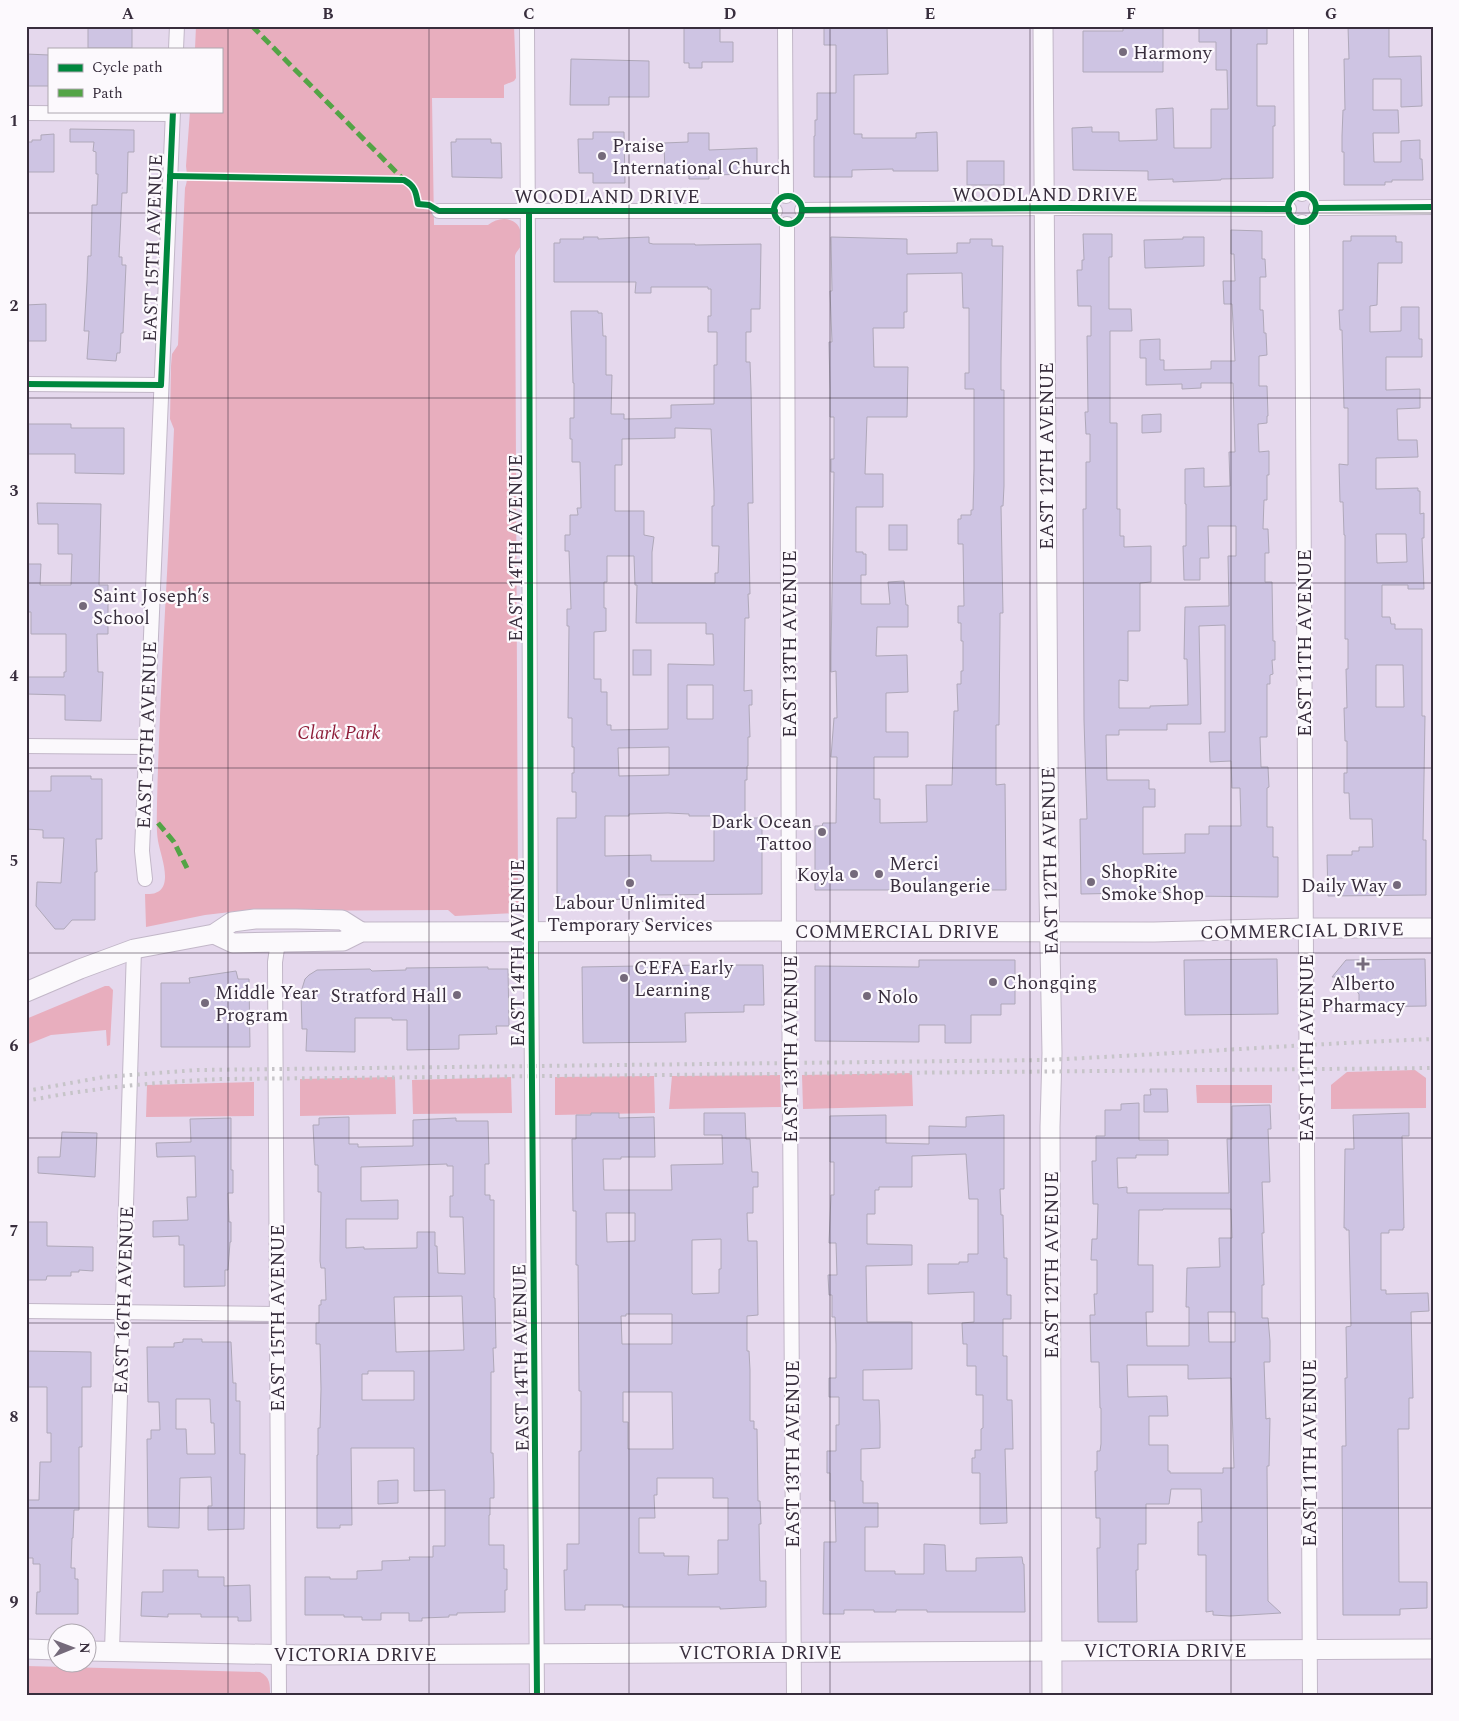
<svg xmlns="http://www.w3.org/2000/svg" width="1459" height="1721" font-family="Spectral,serif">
  <rect width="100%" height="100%" fill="#e5d8ed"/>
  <g fill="#e8aebe">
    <path d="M196 26H514L516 78 514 81 504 85V98H432L434 225H488C500 215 521 217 521 236 521 239 522 242 521 245 520 249 516 251 515 256L518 888C526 896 525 906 516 913L455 916 448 910 239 911 205 915 146 927 145 894C178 896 161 858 158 841 156 828 157 816 157 803 160 678 169 554 174 429L170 419 171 366 172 354 178 345 185 188C188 180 187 174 186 166L190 111H221V49H195Z"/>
    <path d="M105 986H109L113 990 110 1045 107 1046 106 1030 51 1035 26 1045V1019Z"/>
    <path d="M1415 1070 1426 1078V1108L1331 1109V1085L1347 1072Z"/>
    <path d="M912 1073 913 1106 803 1109 802 1075Z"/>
    <path d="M780 1075 781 1107 669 1109 672 1076Z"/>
    <path d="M654 1076 655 1113 555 1115V1077Z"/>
    <path d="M395 1077 396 1114 300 1116V1079Z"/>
    <path d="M511 1077 512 1113 413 1114 412 1080Z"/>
    <path d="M254 1082V1116L146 1117 147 1085Z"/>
    <path d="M1196 1085H1272V1103H1197Z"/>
    <path d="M26 1666 260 1672C270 1677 270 1684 270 1695H26Z"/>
  </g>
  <g fill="#cec4e3" stroke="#afa8b9" fill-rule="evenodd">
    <rect x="88" y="26" width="44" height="22"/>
    <path d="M684 26H720V42H733V62H702V68H689V63H684Z"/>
    <path d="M824 26H887L888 74 854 75V134H862V138H916V133L937 132 938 171H893V169L852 170V177H814V136H815V120H817V93H836V45H824Z"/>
    <path d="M1123 26H1163V72H1083V31H1123Z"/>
    <path d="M1199 26H1267V44H1257V106H1275V126H1273V178L1221 179V180L1173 182V179L1148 180V171L1073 170 1072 128 1092 127V132H1119V141L1157 140 1156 109 1173 108 1174 148H1211V109H1228L1227 70H1216V42H1199Z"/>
    <path d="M1348 26H1389V57L1421 56 1422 106 1401 107V79H1373V110H1398L1399 133H1373L1374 162H1401V141L1420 140V159H1422L1423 180H1392V182H1385V185H1344V152H1342V136L1343 110H1345L1344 59H1349Z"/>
    <path d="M26 54 49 55V86H26Z"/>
    <path d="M571 59 649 61V97H609V105H570Z"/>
    <path d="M70 129 134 130V152H128L127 193H122L119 257H122V265H126L123 333H121L120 353H117L116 361 87 359 89 331H84L87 282 88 256H91L92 205H97L98 174H96V152L93 151 94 142H70Z"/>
    <path d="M593 132H624L625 183H593V173H579L578 139H593Z"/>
    <path d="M688 133H709V150L757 148V174L709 175V179H689V174H665L664 143 688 142Z"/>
    <path d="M54 134V172H26V142H32V140H41V135Z"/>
    <path d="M456 139H491V143H501L502 178 452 177 451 142H456Z"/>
    <rect x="967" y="161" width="37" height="24"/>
    <path d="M1231 230 1262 231V259H1265L1266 277H1260V310H1263L1264 333H1266L1267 355 1259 356V386H1267L1268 416H1267V423L1258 424 1259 452 1269 451V475H1267V500H1264L1263 529H1268L1269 553H1265V582H1272L1273 641H1275V660H1272L1273 674 1270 675V684H1267V737H1260L1261 767H1268L1269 787 1267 788V827H1273V857H1278V897L1185 896V892L1081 894 1080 819H1087L1084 720 1083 509H1086V462H1090V434H1086L1085 412H1088L1087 336H1091V306H1078L1077 270H1082V260H1084L1083 234H1112V257H1109V309H1131L1132 331H1110V423H1117V509H1120V536H1124V547L1151 546V582L1140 583V631H1128V681L1119 680V708H1150V706L1188 705 1187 659H1184L1185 607 1229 606 1228 556H1236V526H1208L1209 558H1200V580H1184L1183 546H1186V504H1185V469L1204 468V487L1230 486 1229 452H1235L1233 383H1201V388L1182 389V384L1146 385V358H1140V340L1160 339V360H1164V370L1211 369V361H1235L1232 304H1224L1223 281H1235L1234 254H1231ZM1225 625V732H1209L1210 762 1231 761 1232 788H1240L1241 826H1209V834H1185V853L1143 854V807H1155V789H1149V780H1107L1106 735H1119V730H1167V724H1201L1199 626Z"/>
    <path d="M1351 236H1396V242H1402V263H1378L1377 305 1370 306V332L1401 331V307H1419V339H1422V357H1386V390L1420 389V408L1397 409 1398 440H1417L1418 457 1376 458V489L1418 488V491H1420V514L1424 513V538H1422L1424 589H1408V585H1382V617H1390L1391 624H1395V629H1422V716H1425L1423 840H1426V895L1328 896 1327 855H1352V851H1359V847H1373L1372 819H1350L1349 793H1344V773H1347V741H1345L1344 708H1347L1346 669H1348V639H1345V535H1344L1343 502H1340L1339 464 1348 465V408H1344L1342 330H1340L1339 310H1343V241H1351ZM1376 534H1406L1407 562 1377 563ZM1376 665H1403L1404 707H1376Z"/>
    <path d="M583 237H598V239L649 237V243L653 244H695V245L761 244 760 309H751V332H746V362H750L751 390 753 503H748L750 594H748L749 618H745L744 691 752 690V705H749L750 737H748V766H747V780H745V818H762V894L651 895V899L557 900V818H576V792H572V773H574V747H572V718H568L569 626H567V609H571L569 551H565V535H570V515H578L577 508H581L580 462H572V439H570V418H574V383H573L571 311H598V313H602L603 336H606V375H612L611 414H624V419L671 418V405L714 404V365H717V332H708V316H711V289H708V287H651V293H635L636 282H554V243H560V239H584ZM675 428 711 429 714 491V506H712V546H719L718 573H715V583H652V552L654 537 644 535V511H615V465H622V439L675 438ZM607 556H634L635 585H637L636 623H706V634H713L714 665 668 664V729L611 730V725H607V692H601V679H594V632L606 631V608H604V582H607ZM687 685H713V719H687ZM669 747V775L619 776 618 748ZM668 813 689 814V816H714V861H651V855L605 856V816H629V814Z"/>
    <path d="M831 237 907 239V254L957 253V243H970V239H992V246H1003L1001 361V390H1004V486L1003 506H1001L1003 613H1000V622L999 725H996V785L1005 784 1006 890H815V826H822L823 823H836L837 757H831L834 718H837L836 671 831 672V655L834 472H831V459H834V417H830V389L829 342H832L830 291H832ZM962 273 963 308H969V373H965V389H974V469L973 510H971V515H961V519H958V544H963L964 606H958V623H961V641H963V671H961V684H957L958 711H954L952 785H926L927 822 880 823V799H874V757H908V732H886V693L908 692 907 655 876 656 877 627H908V605H906L904 581 888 582 890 604H861V575H866V554H863V552H856V507H883V474H865L867 417H907L908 367H874L873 328H904V312H907V274Z"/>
    <path d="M1183 237H1204V266L1145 268 1144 240 1183 239Z"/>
    <path d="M46 304V341H26V305Z"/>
    <path d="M1161 414V432L1142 433V415Z"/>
    <path d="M26 424H71V428H124V474L75 473V454H26Z"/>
    <path d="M37 503 101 504 99 585H108V634H97L98 672H103L101 721 65 720V695L26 694V677H64V672H66V634H31V612H26V564H41L40 585H71L72 554H58V524H38Z"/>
    <rect x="889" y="525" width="18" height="25"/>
    <rect x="633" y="650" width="18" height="25"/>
    <path d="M51 776H91V779H102V839H96L97 872H95V920H72L64 929H55L36 906 37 882 61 883 64 838H43V830L26 829V791H51Z"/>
    <path d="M1277 959 1278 1014 1185 1015 1184 960Z"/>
    <path d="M1425 959 1426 1006 1359 1007V994L1343 977H1332L1346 960Z"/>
    <path d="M919 960H1015V1004H1001V1015H971V1043H945V1025H919V1042L815 1041V966L919 967Z"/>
    <path d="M698 965H763L764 1005H744V1012L685 1013 686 1042 583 1043 582 967Z"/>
    <path d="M488 967V969H508L509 1026H496L497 1034 459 1035V1049L407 1050V1020H392V1018H355V1052L306 1051 307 1029H302L301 992 305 979 309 975 317 970 370 969 372 971 406 970V968Z"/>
    <path d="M236 971 238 979H249L250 1047H161V983H190L189 978Z"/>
    <path d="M1150 1089H1167L1168 1112H1144V1095H1151Z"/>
    <path d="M1139 1103V1140H1168V1155H1136V1158H1117L1118 1188 1127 1187V1193H1229L1227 1139H1232V1106L1270 1105 1271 1129H1268L1270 1182H1262L1264 1233H1262L1264 1285H1262V1318H1268L1270 1341V1362H1264L1266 1419 1270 1418 1269 1466H1267L1268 1601 1281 1613 1230 1616 1213 1615V1611L1206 1612V1555H1198V1522H1202L1201 1489H1171L1169 1504H1146V1544H1138V1570H1136L1137 1622H1098L1097 1548H1100V1518H1096L1095 1471H1097V1451H1100L1101 1444V1408H1100L1099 1362H1091L1090 1315H1095L1094 1294H1097V1260H1091L1092 1239H1097L1098 1204H1093L1092 1161H1096V1136H1105V1110H1121V1104ZM1163 1209H1231L1232 1238H1219L1220 1267 1187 1268 1186 1307H1189V1346H1147L1146 1312H1153V1265H1138L1139 1210H1163ZM1208 1312H1235V1342H1209ZM1127 1365H1188V1379L1231 1378 1234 1468H1223V1473H1170V1471H1168V1445H1149V1416H1168L1167 1396 1128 1397Z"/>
    <path d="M591 1113H619V1118L654 1117 655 1157H621V1159H603L604 1190H672L671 1165 723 1164 722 1135H704V1113H745L746 1139H750L752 1172H758V1187H753V1213H747L748 1241H757L758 1315 747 1316V1351H749L750 1370V1421H754V1429H757L758 1501H760L761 1524H759L760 1581H766V1607L720 1609V1607H623V1605H585V1610H565L564 1570H567V1544H579V1451H581V1391H579L578 1265H576V1211H573L572 1139H576V1115H591ZM606 1213H635V1241L607 1242ZM721 1239V1269H719V1293L693 1294 692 1293V1240ZM626 1314H672V1344H622L621 1316H626ZM623 1392H672L673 1449H628V1422H623ZM657 1478H713V1498H728V1540H718V1574L688 1575 689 1556H664V1553H639V1518H655L654 1495H657Z"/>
    <path d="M1409 1113V1136H1402L1404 1228H1403V1230H1389V1233H1381V1290H1386V1294L1428 1293 1429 1311 1411 1312 1413 1398H1409V1429H1398L1399 1582H1427V1608L1400 1609V1615H1343L1342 1446H1346L1345 1378H1347L1346 1327 1351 1326 1349 1230H1346V1228H1344L1345 1149H1354L1353 1115Z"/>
    <path d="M886 1115V1143L929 1144V1126L966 1127V1117L1004 1115V1189H1000L1001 1215H1003L1004 1258H1007V1295H1011V1319H1003V1356H1007V1400H1012L1013 1449H1005L1007 1523 980 1524V1473H972V1458H975V1450H981V1429L983 1428V1395H976V1366H967V1344H963L962 1323 974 1322V1292L928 1294V1264H959V1262H968V1254H978V1199H969L966 1154 912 1156V1187H879V1190H875V1214H867V1244L912 1245V1265L866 1266 867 1322H912V1369L863 1370V1400H879L880 1425V1448L861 1449V1481H863V1503H878V1527H865V1571H895V1574H924V1544L945 1545 946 1571H976V1558L1022 1557 1023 1564H1024L1025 1612H927V1610H896V1612H874V1610H844V1614H823L824 1542H836L835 1501H830V1473H827V1451H836V1425H839V1397H829V1378H836V1344L835 1317H832V1295H829L828 1275H837L836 1243H829L831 1195H834V1162H830V1116Z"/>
    <path d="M349 1117V1144H358V1147L413 1146V1120L456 1118V1121H488L489 1164H485V1195H490V1200H494V1298H495L496 1348H493L494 1372H491V1453H493L494 1483V1498H490V1515H489V1545H504V1569H507V1590H505V1612L457 1613V1615H449V1617L422 1618V1621H409V1613H381V1620H362V1617H344V1615H305V1577H330V1579H357V1571L382 1570V1561L410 1560 409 1557H433V1546H445V1490L414 1491V1448H351L352 1525H340V1528H317V1455H318V1428H320L321 1389 320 1344H316V1323H319V1305H321V1300H326L325 1268H321L320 1261 321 1192H318V1165H315L313 1125H319V1118ZM447 1164V1166H453V1196H450V1217H463L465 1274 438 1273 437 1246H435V1232H417V1248L364 1249V1247L346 1248V1219H398V1200L361 1201V1167ZM462 1296 464 1350 396 1352 394 1297ZM368 1371H414V1400H362V1374H368Z"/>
    <path d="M231 1118V1170H233V1193H228L229 1222H231V1242H230L228 1270H225V1286L184 1287V1245H179V1236L153 1237V1221L188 1220 187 1197H196L195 1156 157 1157 156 1143 191 1142 190 1119Z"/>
    <path d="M62 1132 97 1133 95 1177 38 1173V1157H60Z"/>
    <path d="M26 1222H47V1246L93 1247V1271L79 1270V1272H71V1276H47L46 1280H26Z"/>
    <path d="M183 1339H202V1342H231L233 1383H236V1401H240V1454H245L244 1529 208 1530V1506H212L211 1477 180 1478 179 1528 148 1527 147 1439H151V1430H160L159 1402H148L147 1347H174V1343L183 1342ZM176 1399H210L211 1423H214L215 1454H187L186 1429H176Z"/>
    <path d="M26 1351 91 1352V1387H82V1447H79V1510H74L73 1538H72L71 1568H75V1579H78V1614H36L37 1592H40V1564H33V1558H26V1500H39L40 1462H51V1433H47V1387H26Z"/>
    <path d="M398 1480V1503L378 1504V1481Z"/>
    <path d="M163 1570H198V1577H224V1586L250 1585 251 1621H238V1617H201V1614H168V1617L141 1616 142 1592H163Z"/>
  </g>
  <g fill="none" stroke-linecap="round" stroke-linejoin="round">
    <defs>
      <g id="street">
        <path d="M527 26 531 961 537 1695"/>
        <path d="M785 26 786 196"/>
        <path d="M1301 26 1302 194"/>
        <path d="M176 49 177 26"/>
        <path d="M26 113 172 114"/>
        <path d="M1316 208 1433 207"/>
        <path d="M802 210 1065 208 1289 209"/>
        <path d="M439 211H775"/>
        <path d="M1302 222 1310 1695"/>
        <path d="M787 224 789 958 794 1695"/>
        <path d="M26 384 161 385"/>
        <path d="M26 746 146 747"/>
        <path d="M145 879 142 851 173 111"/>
        <path d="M278 942 275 962 279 1695"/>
        <path d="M26 1311 277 1314"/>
        <path d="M112 1651 134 949"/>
      </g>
      <g id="secondary">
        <path d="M1043 26 1049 893 1052 1053 1050 1127 1052 1695"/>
        <path d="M214 934 233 943 343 941 361 932 769 931 1154 932 1305 928H1433"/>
        <path d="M26 992 80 969 134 949 214 934 232 922 255 919H296L342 920 361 932"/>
        <path d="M26 1649 58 1650"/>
        <path d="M88 1651 301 1655 1433 1649"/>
      </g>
    </defs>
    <use href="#street" stroke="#c2b7c8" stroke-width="16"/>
    <use href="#secondary" stroke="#c2b7c8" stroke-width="21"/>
    <use href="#street" stroke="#fbf9fc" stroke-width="14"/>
    <use href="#secondary" stroke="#fbf9fc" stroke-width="19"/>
    <g stroke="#c6c4c8" stroke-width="4" stroke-dasharray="2.5 5" stroke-linecap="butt">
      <path d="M26 1091 104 1077 197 1070 1044 1060C1173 1054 1303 1044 1433 1039"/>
      <path d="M26 1101C91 1088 156 1082 222 1079L1433 1068"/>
    </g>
    <g stroke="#53a446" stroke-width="5" stroke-dasharray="10 5" stroke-linecap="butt">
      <path d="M252 26 404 180"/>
      <path d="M158 823 174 842 187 868"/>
    </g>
    <defs>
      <g id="cycleway">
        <path d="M170 176 404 180C415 186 416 192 418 204L429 205 439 211H775"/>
        <circle cx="1302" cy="208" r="14"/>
        <circle cx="788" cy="210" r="14"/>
        <path d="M1316 208 1433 207"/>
        <path d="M802 210 1065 208 1289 209"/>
        <path d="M529 211 531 961 537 1695"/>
        <path d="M26 384 161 385 173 111"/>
      </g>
    </defs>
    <use href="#cycleway" stroke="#fcf9fd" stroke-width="9"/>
    <use href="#cycleway" stroke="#00873e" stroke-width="6"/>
  </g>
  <path fill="none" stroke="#382e3d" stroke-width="1" stroke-opacity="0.55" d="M228 26V1695M429 26V1695M629 26V1695M830 26V1695M1030 26V1695M1231 26V1695M26 213H1433M26 398H1433M26 583H1433M26 768H1433M26 953H1433M26 1138H1433M26 1323H1433M26 1508H1433"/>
  <g fill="#756a7b" stroke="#fcf9fd" stroke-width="2">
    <circle cx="1123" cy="52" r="5"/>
    <circle cx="602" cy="156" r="5"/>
    <circle cx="83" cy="606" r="5"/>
    <circle cx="822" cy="832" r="5"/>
    <circle cx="854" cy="874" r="5"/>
    <circle cx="879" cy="874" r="5"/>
    <circle cx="1091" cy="882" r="5"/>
    <circle cx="630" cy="883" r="5"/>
    <circle cx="1397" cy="885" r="5"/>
    <path d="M1360.5 956.5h5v5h5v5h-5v5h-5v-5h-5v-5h5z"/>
    <circle cx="624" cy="978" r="5"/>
    <circle cx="993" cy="982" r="5"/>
    <circle cx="457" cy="995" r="5"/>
    <circle cx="867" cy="996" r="5"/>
    <circle cx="205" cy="1003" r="5"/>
  </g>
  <g text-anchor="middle" stroke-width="4.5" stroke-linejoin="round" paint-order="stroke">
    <g font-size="19" fill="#382e3d" stroke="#fcf9fd" text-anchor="start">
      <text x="1133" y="59">Harmony</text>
      <text x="612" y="152">Praise<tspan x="612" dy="22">International Church</tspan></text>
      <text x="93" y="602">Saint Joseph’s<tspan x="93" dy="22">School</tspan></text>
      <text x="812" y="828" text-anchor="end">Dark Ocean<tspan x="812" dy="22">Tattoo</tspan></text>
      <text x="889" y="870">Merci<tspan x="889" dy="22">Boulangerie</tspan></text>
      <text x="1101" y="878">ShopRite<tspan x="1101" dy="22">Smoke Shop</tspan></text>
      <text x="844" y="881" text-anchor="end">Koyla</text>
      <text x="1387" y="892" text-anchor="end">Daily Way</text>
      <text x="630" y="909" text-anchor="middle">Labour Unlimited<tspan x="630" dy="22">Temporary Services</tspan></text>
      <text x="634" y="974">CEFA Early<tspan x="634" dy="22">Learning</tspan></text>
      <text x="1003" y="989">Chongqing</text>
      <text x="1363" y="990" text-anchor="middle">Alberto<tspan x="1363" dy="22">Pharmacy</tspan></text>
      <text x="215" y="999">Middle Year<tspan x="215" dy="22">Program</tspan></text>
      <text x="447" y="1002" text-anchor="end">Stratford Hall</text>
      <text x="877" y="1003">Nolo</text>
    </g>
    <g font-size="19" fill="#382e3d" stroke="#fcf9fd">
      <text x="1045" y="201">WOODLAND DRIVE</text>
      <text x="607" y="203">WOODLAND DRIVE</text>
      <text transform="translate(152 248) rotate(-88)" y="7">EAST 15TH AVENUE</text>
      <text transform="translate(1046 456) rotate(-90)" y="7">EAST 12TH AVENUE</text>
      <text transform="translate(515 548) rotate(-90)" y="7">EAST 14TH AVENUE</text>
      <text transform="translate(1304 643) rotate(-90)" y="7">EAST 11TH AVENUE</text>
      <text transform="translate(789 644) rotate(-90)" y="7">EAST 13TH AVENUE</text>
      <text transform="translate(146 735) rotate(-88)" y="7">EAST 15TH AVENUE</text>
      <text transform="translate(1049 861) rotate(-91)" y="7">EAST 12TH AVENUE</text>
      <text transform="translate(1302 930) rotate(-1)" y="7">COMMERCIAL DRIVE</text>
      <text x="897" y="938">COMMERCIAL DRIVE</text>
      <text transform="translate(517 953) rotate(-90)" y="7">EAST 14TH AVENUE</text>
      <text transform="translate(1306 1048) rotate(-90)" y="7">EAST 11TH AVENUE</text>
      <text transform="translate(790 1049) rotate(-90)" y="7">EAST 13TH AVENUE</text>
      <text transform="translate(1051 1265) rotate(-90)" y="7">EAST 12TH AVENUE</text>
      <text transform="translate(123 1300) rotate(-88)" y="7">EAST 16TH AVENUE</text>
      <text transform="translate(277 1318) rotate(-90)" y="7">EAST 15TH AVENUE</text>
      <text transform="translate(520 1358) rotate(-91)" y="7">EAST 14TH AVENUE</text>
      <text transform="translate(1309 1453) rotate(-90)" y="7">EAST 11TH AVENUE</text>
      <text transform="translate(792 1454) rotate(-90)" y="7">EAST 13TH AVENUE</text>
      <text x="1165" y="1657">VICTORIA DRIVE</text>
      <text x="760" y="1659">VICTORIA DRIVE</text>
      <text x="355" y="1661">VICTORIA DRIVE</text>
    </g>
    <g font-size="19" font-style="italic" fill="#8e1d39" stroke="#fcf9fd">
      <text x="339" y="739">Clark Park</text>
    </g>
  </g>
  <rect width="1459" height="1721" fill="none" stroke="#fcf9fd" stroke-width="55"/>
  <rect x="48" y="48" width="175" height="65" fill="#fcf9fd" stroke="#aea8b0"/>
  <rect x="58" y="64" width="25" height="8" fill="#00873e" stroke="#aea8b0"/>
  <text x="92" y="72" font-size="15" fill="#382e3d">Cycle path</text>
  <rect x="58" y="89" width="25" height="8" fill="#53a446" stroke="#aea8b0"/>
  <text x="92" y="98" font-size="15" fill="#382e3d">Path</text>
  <g transform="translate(72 1648) rotate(89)"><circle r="24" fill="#fcf9fd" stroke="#aea8b0"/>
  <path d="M0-4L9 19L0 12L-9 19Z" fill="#756a7b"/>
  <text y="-8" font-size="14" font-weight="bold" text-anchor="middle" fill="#382e3d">N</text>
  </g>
  <rect x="28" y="28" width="1404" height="1666" fill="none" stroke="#382e3d" stroke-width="2"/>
  <g font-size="16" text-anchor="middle" font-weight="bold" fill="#382e3d">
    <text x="128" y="19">A</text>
    <text x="328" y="19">B</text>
    <text x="529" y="19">C</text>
    <text x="730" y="19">D</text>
    <text x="930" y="19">E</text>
    <text x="1131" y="19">F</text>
    <text x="1331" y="19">G</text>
    <text x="14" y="126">1</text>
    <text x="14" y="311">2</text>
    <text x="14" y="496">3</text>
    <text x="14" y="681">4</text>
    <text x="14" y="866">5</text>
    <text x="14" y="1051">6</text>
    <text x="14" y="1236">7</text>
    <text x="14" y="1422">8</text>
    <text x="14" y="1607">9</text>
  </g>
</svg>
